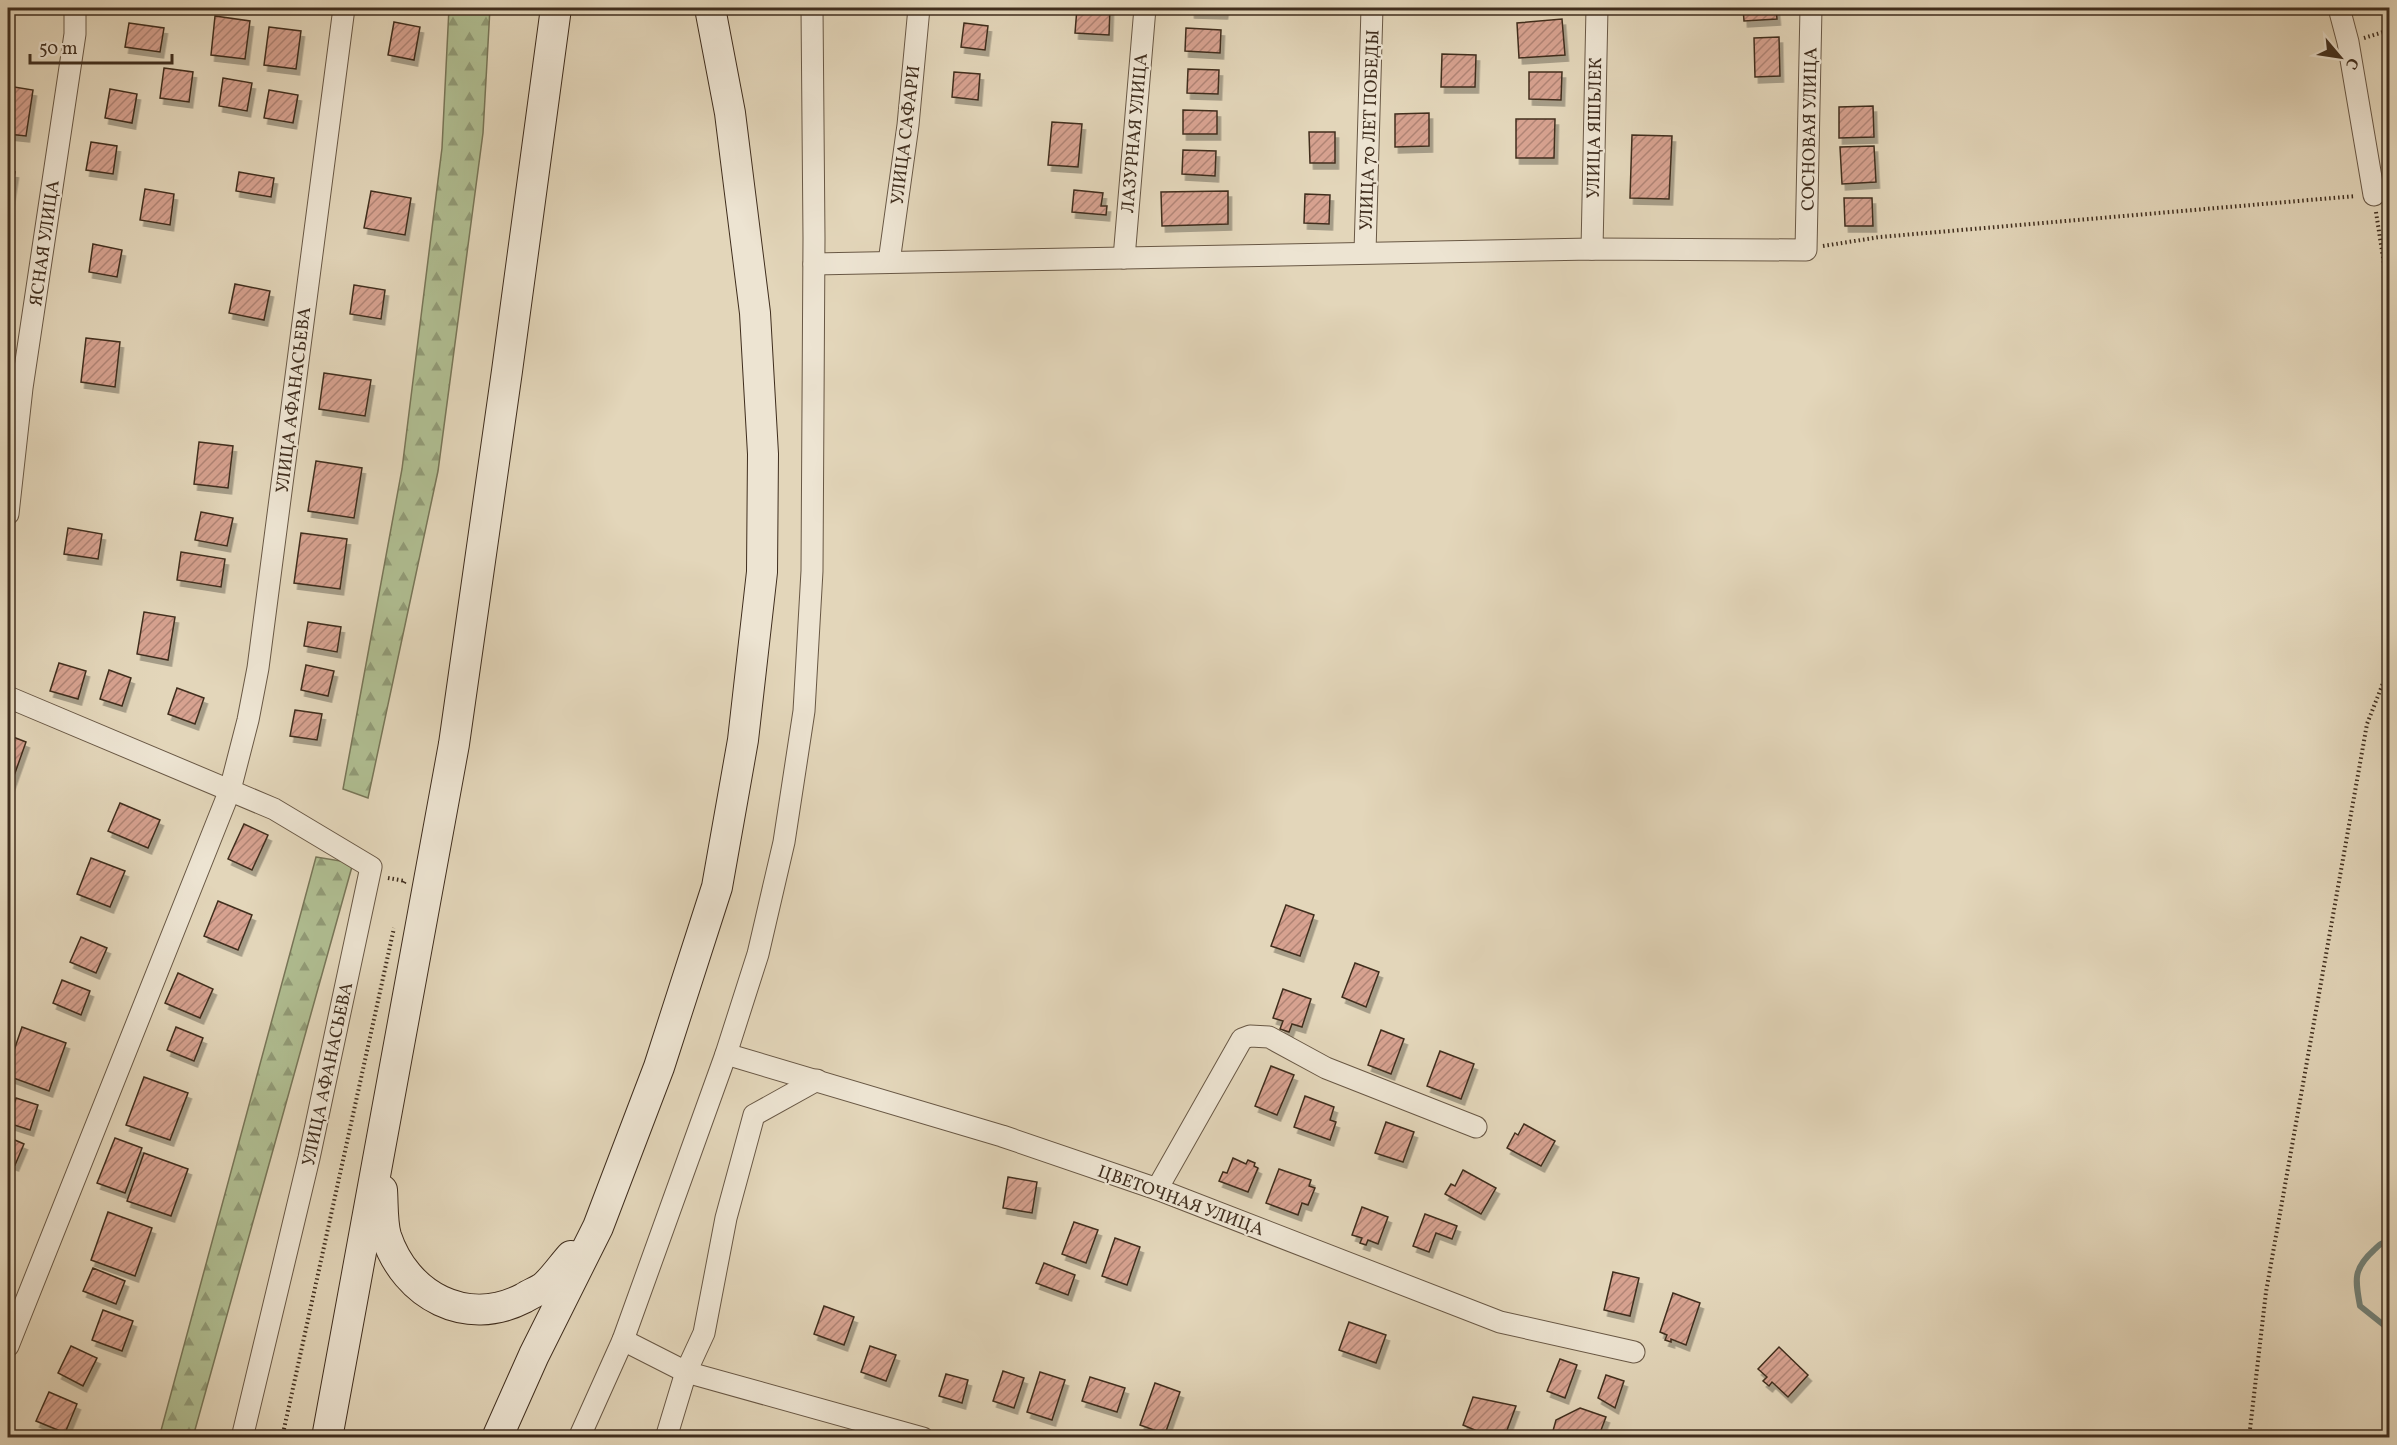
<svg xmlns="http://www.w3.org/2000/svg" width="2397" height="1445" font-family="Vollkorn,serif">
  <defs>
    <pattern id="forest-firs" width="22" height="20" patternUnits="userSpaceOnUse" patternTransform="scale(1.5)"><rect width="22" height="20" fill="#b0be92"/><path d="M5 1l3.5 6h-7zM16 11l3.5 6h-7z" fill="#919b77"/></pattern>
    <pattern id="building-hatch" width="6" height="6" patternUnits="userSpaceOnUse" patternTransform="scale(1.5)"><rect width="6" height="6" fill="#d7a290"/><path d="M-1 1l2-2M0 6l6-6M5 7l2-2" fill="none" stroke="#b08475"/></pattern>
    <filter id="shadow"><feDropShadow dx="3.5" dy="6" stdDeviation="0" flood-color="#0004"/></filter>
  </defs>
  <rect width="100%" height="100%" fill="#e3d6ba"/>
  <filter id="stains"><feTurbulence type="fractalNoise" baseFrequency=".00333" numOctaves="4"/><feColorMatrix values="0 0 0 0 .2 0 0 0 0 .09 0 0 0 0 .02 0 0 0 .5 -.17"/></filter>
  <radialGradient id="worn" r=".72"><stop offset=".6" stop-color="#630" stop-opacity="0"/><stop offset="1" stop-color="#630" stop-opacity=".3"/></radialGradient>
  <g fill="url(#forest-firs)" stroke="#787658" stroke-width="1.5">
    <path d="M449 8H490L483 133 438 471 368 798 343 789 402 469 442 148Z"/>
    <path d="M316 857 353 863 193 1437 159 1438Z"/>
  </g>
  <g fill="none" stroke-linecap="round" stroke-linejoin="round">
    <path stroke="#738177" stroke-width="6" d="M2390 1241C2382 1242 2379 1245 2374 1250 2353 1269 2355 1279 2360 1306L2390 1330"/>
  </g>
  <g fill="url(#building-hatch)" stroke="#402e1e" stroke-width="1.5" filter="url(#shadow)">
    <path d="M1077 8H1110L1109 35 1075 33Z"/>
    <path d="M1191 8H1225L1224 13 1191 12Z"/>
    <path d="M1743 8H1776L1777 19 1744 21Z"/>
    <path d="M215 16 250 21 245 59 211 55Z"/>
    <path d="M1562 19 1565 55 1519 58 1517 23Z"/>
    <path d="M394 22 420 27 414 60 388 55Z"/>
    <path d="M129 23 164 28 160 52 125 47Z"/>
    <path d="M964 23 988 26 985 50 961 47Z"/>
    <path d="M269 27 301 31 296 69 264 65Z"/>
    <path d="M1186 28 1221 30 1220 53 1185 51Z"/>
    <path d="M1779 37 1780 76 1755 77 1754 38Z"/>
    <path d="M1442 54 1476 55 1475 87H1441Z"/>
    <path d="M164 68 193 72 189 102 160 98Z"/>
    <path d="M1188 69 1219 70 1218 94 1187 93Z"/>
    <path d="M954 72 980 74 978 100 952 97Z"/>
    <path d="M1529 72H1562L1561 100 1529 99Z"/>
    <path d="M223 78 252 83 247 111 219 106Z"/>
    <path d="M8 86 33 90 26 136 8 134Z"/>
    <path d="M110 89 137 94 132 123 105 118Z"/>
    <path d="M269 90 298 95 293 123 264 118Z"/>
    <path d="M1873 106 1874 137 1839 138V107Z"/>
    <path d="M1183 110 1217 111V134H1183Z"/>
    <path d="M1429 113V146L1395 147V114Z"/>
    <path d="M1516 119H1555L1554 158H1516Z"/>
    <path d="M1052 122 1082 124 1078 167 1048 165Z"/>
    <path d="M1309 132H1335V163H1310Z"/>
    <path d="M1632 135 1672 136 1669 199 1630 198Z"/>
    <path d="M91 142 117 146 113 174 86 170Z"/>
    <path d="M1874 146 1876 182 1842 184 1840 147Z"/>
    <path d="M1183 150 1216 151 1215 176 1182 174Z"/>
    <path d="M8 171 15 172 8 216Z"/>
    <path d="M239 172 274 178 271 197 236 191Z"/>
    <path d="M145 189 174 194 170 225 140 220Z"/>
    <path d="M1074 190 1103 193 1101 206H1107L1106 215 1072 212Z"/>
    <path d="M371 191 411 198 405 235 364 228Z"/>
    <path d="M1228 191V224L1162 226 1161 192Z"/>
    <path d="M1305 194 1330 195 1329 224 1304 223Z"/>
    <path d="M1844 198H1872L1873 226H1845Z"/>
    <path d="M93 244 122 250 117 277 89 272Z"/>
    <path d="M235 284 270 291 264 320 229 313Z"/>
    <path d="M354 285 385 290 381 319 350 314Z"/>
    <path d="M86 338 120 342 115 387 81 382Z"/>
    <path d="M324 373 371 380 365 416 319 409Z"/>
    <path d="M199 442 233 446 228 488 194 484Z"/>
    <path d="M316 461 362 468 354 518 308 511Z"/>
    <path d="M201 512 233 518 227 546 195 540Z"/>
    <path d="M68 528 102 534 98 559 64 554Z"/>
    <path d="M301 533 347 539 340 589 294 583Z"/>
    <path d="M181 552 225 559 221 587 177 580Z"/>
    <path d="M144 612 175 617 168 660 137 654Z"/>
    <path d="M308 622 341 627 337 652 304 646Z"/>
    <path d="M59 663 86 671 78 699 50 691Z"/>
    <path d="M306 665 334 671 328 696 301 690Z"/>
    <path d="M109 670 131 678 122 706 100 699Z"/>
    <path d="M177 688 204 698 195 724 168 714Z"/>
    <path d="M295 710 322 714 317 740 290 736Z"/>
    <path d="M8 735 26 742 9 790 8 789Z"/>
    <path d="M120 803 160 820 148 848 108 831Z"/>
    <path d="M244 824 268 835 252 870 228 859Z"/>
    <path d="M91 858 125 871 110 907 77 894Z"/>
    <path d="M218 901 252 915 238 950 204 936Z"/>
    <path d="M1286 905 1314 915 1300 956 1271 946Z"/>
    <path d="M81 937 107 948 96 973 70 962Z"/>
    <path d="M1355 963 1379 972 1366 1007 1342 997Z"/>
    <path d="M178 973 213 989 200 1018 165 1003Z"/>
    <path d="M62 980 90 991 81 1015 53 1003Z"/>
    <path d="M1283 989 1311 999 1302 1027 1292 1024 1289 1032 1280 1029 1283 1021 1273 1018Z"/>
    <path d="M22 1027 66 1043 49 1091 8 1076V1068Z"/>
    <path d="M176 1027 203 1038 194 1061 167 1050Z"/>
    <path d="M1381 1030 1404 1039 1391 1074 1368 1065Z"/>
    <path d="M1440 1051 1474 1064 1461 1099 1427 1086Z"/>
    <path d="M1271 1066 1294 1075 1277 1115 1255 1106Z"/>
    <path d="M144 1077 188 1093 170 1140 126 1125Z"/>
    <path d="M1305 1096 1334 1107 1330 1120 1336 1122 1330 1140 1294 1127Z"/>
    <path d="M16 1098 38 1105 30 1130 8 1123Z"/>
    <path d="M1386 1122 1414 1132 1403 1162 1375 1153Z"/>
    <path d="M1524 1124 1555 1141 1541 1166 1507 1148 1515 1133 1518 1135Z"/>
    <path d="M8 1137 24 1144 15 1165 8 1162Z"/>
    <path d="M115 1138 142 1148 125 1193 97 1183Z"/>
    <path d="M144 1153 188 1169 171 1216 127 1201Z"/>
    <path d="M1233 1158 1246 1164 1248 1160 1255 1163 1254 1166 1258 1168 1248 1192 1219 1181 1223 1172 1227 1173Z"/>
    <path d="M1279 1169 1311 1180 1309 1186 1315 1188 1308 1205 1302 1203 1298 1215 1266 1203Z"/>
    <path d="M1463 1170 1496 1188 1481 1214 1445 1194 1451 1184 1455 1186Z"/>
    <path d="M1008 1177 1037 1182 1032 1213 1003 1208Z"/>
    <path d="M1362 1207 1388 1217 1378 1244 1368 1240 1366 1245 1360 1243 1362 1238 1352 1235Z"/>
    <path d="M108 1212 152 1228 135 1276 91 1260Z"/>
    <path d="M1425 1214 1457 1226 1452 1239 1436 1233 1429 1252 1413 1246Z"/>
    <path d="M1074 1222 1098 1230 1086 1263 1062 1254Z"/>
    <path d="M1115 1238 1140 1247 1127 1285 1102 1276Z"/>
    <path d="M1044 1263 1075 1275 1068 1295 1036 1283Z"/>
    <path d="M93 1268 125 1281 116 1304 83 1291Z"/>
    <path d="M1613 1272 1639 1278 1630 1316 1604 1310Z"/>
    <path d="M1673 1293 1700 1303 1686 1345 1671 1339V1342L1665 1340 1667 1335 1660 1332Z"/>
    <path d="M824 1306 854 1317 844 1345 814 1334Z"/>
    <path d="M103 1310 133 1321 122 1351 92 1340Z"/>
    <path d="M1349 1322 1386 1335 1376 1363 1339 1350Z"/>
    <path d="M71 1346 97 1358 83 1386 58 1373Z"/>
    <path d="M870 1346 896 1355 886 1381 861 1372Z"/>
    <path d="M1779 1347 1808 1375 1788 1397 1772 1382 1769 1386 1763 1381 1767 1377 1758 1369Z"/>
    <path d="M1560 1359 1577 1365 1565 1398 1547 1391Z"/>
    <path d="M1003 1371 1024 1378 1014 1408 993 1401Z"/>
    <path d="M1040 1372 1065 1380 1052 1420 1027 1412Z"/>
    <path d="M946 1374 968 1380 962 1403 939 1396Z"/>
    <path d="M1606 1375 1624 1381 1615 1408 1598 1398Z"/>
    <path d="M1090 1377 1125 1388 1117 1412 1082 1401Z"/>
    <path d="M1155 1383 1180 1392 1165 1434 1140 1425Z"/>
    <path d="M49 1392 77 1404 65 1433 36 1421Z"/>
    <path d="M1473 1397 1516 1406 1504 1438 1497 1436 1474 1438 1477 1431 1463 1425Z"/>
    <path d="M1580 1408 1606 1417 1598 1438H1551L1556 1420Z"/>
  </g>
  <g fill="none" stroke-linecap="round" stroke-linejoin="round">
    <defs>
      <g id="minor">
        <path d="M2339 8 2348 42 2374 195"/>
        <path d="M1592 249 1597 8"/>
        <path d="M1365 252 1372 8"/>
        <path d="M1124 258 1145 8"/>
        <path d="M889 262 908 125 919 8"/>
        <path d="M814 264 1592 249 1806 250 1811 8"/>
        <path d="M8 514 22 388 75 34V8"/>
        <path d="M8 697 274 809 371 867 309 1158 242 1438"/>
        <path d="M726 1054 1002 1136 1157 1189 1500 1322 1634 1352"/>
        <path d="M1157 1189 1242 1039 1250 1036 1269 1037 1326 1068 1476 1127"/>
        <path d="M623 1340 686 1372 923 1438"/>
        <path d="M8 1346 230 790 248 720 258 668 344 8"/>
        <path d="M579 1438 623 1340 726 1054 758 954 784 842 804 711 812 571 814 238 812 8"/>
        <path d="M666 1438 686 1372 704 1333 726 1218 754 1115 817 1080"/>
      </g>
      <g id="secondary">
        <path d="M382 1190C383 1204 382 1222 386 1236 406 1296 466 1328 524 1298 530 1294 538 1291 544 1287 554 1278 562 1266 571 1256"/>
        <path d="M327 1438 454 744 507 371 556 8"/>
        <path d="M497 1438 534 1355 598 1227 659 1067 717 887 743 740 762 572 763 454 755 313 730 113 710 8"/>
      </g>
    </defs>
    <use href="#minor" stroke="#695845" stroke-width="23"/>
    <use href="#secondary" stroke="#402e1e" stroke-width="32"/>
    <g stroke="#402e1e" stroke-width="4" stroke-dasharray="1.5 3" stroke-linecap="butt">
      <path d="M2364 38 2390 30"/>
      <path d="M2376 212 2390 303"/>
      <path d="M1823 246 1880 237 2356 196"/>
      <path d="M388 878 405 881 404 883"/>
      <path d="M282 1438 394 928"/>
      <path d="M2249 1438 2266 1292 2367 724 2387 673 2390 647"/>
    </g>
    <use href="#minor" stroke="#ede4d2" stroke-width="21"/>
    <use href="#secondary" stroke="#ede4d2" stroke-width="30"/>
  </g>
  <g text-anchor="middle" stroke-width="4.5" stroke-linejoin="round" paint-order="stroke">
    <g font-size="18" fill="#402e1e" stroke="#ede4d2">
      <text transform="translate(1594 128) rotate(-89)" y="6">УЛИЦА ЯШЬЛЕК</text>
      <text transform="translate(1809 129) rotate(-89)" y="6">СОСНОВАЯ УЛИЦА</text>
      <text transform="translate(1369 130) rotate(-88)" y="6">УЛИЦА 70 ЛЕТ ПОБЕДЫ</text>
      <text transform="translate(1134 133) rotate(-85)" y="6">ЛАЗУРНАЯ УЛИЦА</text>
      <text transform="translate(905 135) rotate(-83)" y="6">УЛИЦА САФАРИ</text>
      <text transform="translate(44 243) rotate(-82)" y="6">ЯСНАЯ УЛИЦА</text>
      <text transform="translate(293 400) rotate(-83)" y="6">УЛИЦА АФАНАСЬЕВА</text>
      <text transform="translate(327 1074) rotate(-78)" y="6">УЛИЦА АФАНАСЬЕВА</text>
      <text transform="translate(1181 1200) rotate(20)" y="6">ЦВЕТОЧНАЯ УЛИЦА</text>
    </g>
  </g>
  <rect width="2397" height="1445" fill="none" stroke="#e3d6ba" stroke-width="30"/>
  <rect x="9" y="9" width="2379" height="1427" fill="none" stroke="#402e1e" stroke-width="3"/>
  <rect x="15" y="15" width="2367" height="1415" fill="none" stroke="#402e1e" stroke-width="1.5"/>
  <g transform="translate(2340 57) rotate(119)" stroke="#ede4d2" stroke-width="4.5" paint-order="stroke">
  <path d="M0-4.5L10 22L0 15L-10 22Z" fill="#402e1e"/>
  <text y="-9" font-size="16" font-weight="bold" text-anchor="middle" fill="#402e1e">С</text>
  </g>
  <path d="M30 54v9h142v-9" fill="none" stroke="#402e1e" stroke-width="3"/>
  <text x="39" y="54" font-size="18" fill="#402e1e" stroke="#ede4d2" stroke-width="4.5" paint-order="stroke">50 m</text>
  <rect width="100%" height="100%" filter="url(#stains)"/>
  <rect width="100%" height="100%" fill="url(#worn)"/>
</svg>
